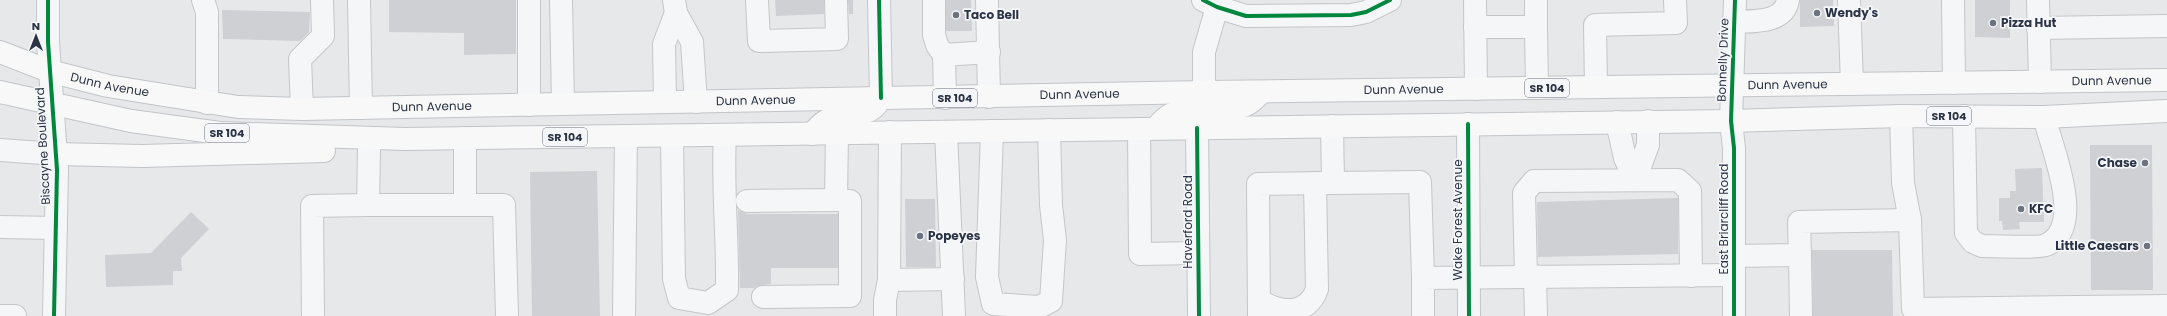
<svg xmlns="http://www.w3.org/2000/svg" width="2167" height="316" font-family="Poppins,sans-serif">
  <rect width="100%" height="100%" fill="#e6e8ea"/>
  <g fill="#ced0d3">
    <path d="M389 0H516V54L464 55V33L389 32Z"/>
    <path d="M775 0H824V14L776 16Z"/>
    <path d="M848 0H853V14H849Z"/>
    <path d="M946 0H971L972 31H946Z"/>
    <path d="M1800 0H1833L1834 26 1800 27Z"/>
    <path d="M1975 0H2010V38L1975 37Z"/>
    <path d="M222 10 310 12 309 32 300 41 223 39Z"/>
    <path d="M2090 145H2152L2153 290H2091Z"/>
    <path d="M2042 168 2044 222H2019L2020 229 2003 230 2002 221H1999V198H2010V191H2016L2015 169Z"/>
    <path d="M597 171 600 316H532L530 172Z"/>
    <path d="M1678 198V254L1538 257 1537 202Z"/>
    <path d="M905 199H935L936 267H906Z"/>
    <path d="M738 210 747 214H838V268H771V284L762 285 754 288H740Z"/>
    <path d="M191 212 209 229 181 258 182 271H173V285L106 287 105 255 151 253Z"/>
    <path d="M1812 250H1892L1893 316H1813Z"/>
  </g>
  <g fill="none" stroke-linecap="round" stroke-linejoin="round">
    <defs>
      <g id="minor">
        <path d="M48 0V42L57 170 54 316"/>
        <path d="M203 0 207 12V103"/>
        <path d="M359 0 361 108"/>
        <path d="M561 0 563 104"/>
        <path d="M674 0 676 13 692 42 696 102"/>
        <path d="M757 0 759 41 837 39 836 0"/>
        <path d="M879 0 881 98"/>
        <path d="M934 0V35L937 45 944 55 945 98"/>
        <path d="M987 0 989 97"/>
        <path d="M1203 0 1217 7 1246 16 1351 15 1366 12 1390 0"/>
        <path d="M1475 0 1476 89"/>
        <path d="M1849 0 1852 84"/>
        <path d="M1953 0 1954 83"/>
        <path d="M2038 0 2040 82"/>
        <path d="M1734 22C1752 21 1784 24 1788 0"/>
        <path d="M1475 27H1536V0"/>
        <path d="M1536 27 1537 88"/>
        <path d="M2038 28 2167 26"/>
        <path d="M944 55 989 52"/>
        <path d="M1596 87 1595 25 1676 23 1675 0"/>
        <path d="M1204 92V52L1217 7"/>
        <path d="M665 102 664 44 676 13"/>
        <path d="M529 105V0"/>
        <path d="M302 109 300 59 323 36 322 0"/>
        <path d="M1901 116 1903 183 1910 220"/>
        <path d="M1964 116 1966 233 1973 242 1982 246C1993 246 2040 248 2046 245 2087 228 2051 146 2044 117"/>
        <path d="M1617 122 1625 158 1635 180 1648 145V121"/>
        <path d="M1468 124 1469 316"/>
        <path d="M1332 126 1333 183 1420 182 1423 278"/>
        <path d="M1197 128 1199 316"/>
        <path d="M1139 129 1140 254 1198 253"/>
        <path d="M992 131 987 277 993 304 1039 307 1051 301 1055 240 1051 205 1049 130"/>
        <path d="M946 132 954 316"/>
        <path d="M672 136 674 279 679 298 708 303 727 290C728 238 722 187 725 135"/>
        <path d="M0 150 56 154"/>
        <path d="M747 201 836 200 837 133"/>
        <path d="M368 205H504L507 316"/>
        <path d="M465 205V138"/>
        <path d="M0 227 56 228"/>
        <path d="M1800 255 1801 316"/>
        <path d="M1734 256 1800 255 1799 222 1910 220 1913 309 2167 306"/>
        <path d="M1526 276 1524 193 1534 181 1678 180 1690 191 1691 276"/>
        <path d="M1535 276 1536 316"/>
        <path d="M889 280 953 279"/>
        <path d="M763 297 850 296V201L836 200"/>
        <path d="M1259 300C1280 314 1308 316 1317 289L1315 183"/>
        <path d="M0 316H15"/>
        <path d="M313 316 312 206 368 205 369 150"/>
        <path d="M624 316 626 136"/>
        <path d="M885 316V300L889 280 890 132"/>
        <path d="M1259 316 1258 184 1333 183"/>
        <path d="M1423 316V278L1733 275"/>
        <path d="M1734 316V148L1731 121 1735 0"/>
      </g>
      <g id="major">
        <path id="s1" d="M0 52 49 71 108 86 238 107 302 109 1204 92 2167 80"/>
        <path d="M0 92 131 121 220 133 405 139 1731 121 1901 116 2044 117 2167 111"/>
        <path d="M1156 128C1173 108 1176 114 1199 107L1204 101V92"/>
        <path d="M1197 128C1204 105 1228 112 1246 105 1251 103 1256 97 1261 93"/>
        <path d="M812 134C816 130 821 123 826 121 840 112 870 119 878 102"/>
        <path d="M56 154 142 156 324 151"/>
      </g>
    </defs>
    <use href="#minor" stroke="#c4c6c8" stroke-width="24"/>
    <use href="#major" stroke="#c2c5c8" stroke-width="24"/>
    <use href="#minor" stroke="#f5f6f7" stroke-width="22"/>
    <use href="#major" stroke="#f8f8f8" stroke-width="22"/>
    <defs>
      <g id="cycleway">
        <path d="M48 0V42L57 170 54 316"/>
        <path d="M879 0 881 98"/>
        <path d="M1203 0 1217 7 1246 16 1351 15 1366 12 1390 0"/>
        <path d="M1468 124 1469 316"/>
        <path d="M1197 128 1199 316"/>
        <path d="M1734 316V148L1731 121 1735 0"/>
      </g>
    </defs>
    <use href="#cycleway" stroke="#f4f6f9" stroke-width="6"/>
    <use href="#cycleway" stroke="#00873e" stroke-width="4"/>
  </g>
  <g fill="#6c737f" stroke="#f4f6f9" stroke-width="1.5">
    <circle cx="1817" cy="13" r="4"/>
    <circle cx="956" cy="15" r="4"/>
    <circle cx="1993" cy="23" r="4"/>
    <circle cx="2145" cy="163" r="4"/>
    <circle cx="2021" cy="209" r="4"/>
    <circle cx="920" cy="236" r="4"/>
    <circle cx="2147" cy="246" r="4"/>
  </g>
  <g text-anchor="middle" stroke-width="3.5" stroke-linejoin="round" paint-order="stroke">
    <g fill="#f4f6f9" stroke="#676e7b" stroke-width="1">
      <rect x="1525" y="79" width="44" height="18" rx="3"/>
      <rect x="933" y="89" width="44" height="18" rx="3"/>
      <rect x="1927" y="107" width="44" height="18" rx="3"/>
      <rect x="205" y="124" width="44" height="18" rx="3"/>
      <rect x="543" y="128" width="44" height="18" rx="3"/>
    </g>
    <g font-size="11" font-weight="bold" fill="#2b3445">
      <text x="1547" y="92">SR 104</text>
      <text x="955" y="102">SR 104</text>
      <text x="1949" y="120">SR 104</text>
      <text x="227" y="137">SR 104</text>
      <text x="565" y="141">SR 104</text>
    </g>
    <g font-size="12" font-weight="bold" fill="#2b3445" stroke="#f4f6f9" text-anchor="start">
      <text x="1825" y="17">Wendy's</text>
      <text x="964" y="19">Taco Bell</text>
      <text x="2001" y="27">Pizza Hut</text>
      <text x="2137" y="167" text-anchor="end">Chase</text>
      <text x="2029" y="213">KFC</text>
      <text x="928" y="240">Popeyes</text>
      <text x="2139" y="250" text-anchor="end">Little Caesars</text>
    </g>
    <g font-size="12" fill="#2b3445" stroke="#f4f6f9">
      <text transform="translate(1723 60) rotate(-88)" y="4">Bonnelly Drive</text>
      <text dy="4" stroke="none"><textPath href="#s1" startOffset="2119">Dunn Avenue</textPath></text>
      <text dy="4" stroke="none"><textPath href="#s1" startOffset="115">Dunn Avenue</textPath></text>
      <text dy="4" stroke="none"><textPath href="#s1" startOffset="1795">Dunn Avenue</textPath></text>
      <text dy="4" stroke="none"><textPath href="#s1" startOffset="1411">Dunn Avenue</textPath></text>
      <text dy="4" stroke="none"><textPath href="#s1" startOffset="1087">Dunn Avenue</textPath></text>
      <text dy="4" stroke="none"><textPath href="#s1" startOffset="763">Dunn Avenue</textPath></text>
      <text dy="4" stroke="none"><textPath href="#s1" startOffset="439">Dunn Avenue</textPath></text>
      <text transform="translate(43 146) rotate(-93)" y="4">Biscayne Boulevard</text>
      <text transform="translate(1724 219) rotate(-90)" y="4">East Briarcliff Road</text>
      <text transform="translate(1458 220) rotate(-90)" y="4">Wake Forest Avenue</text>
      <text transform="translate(1188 222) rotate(-90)" y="4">Haverford Road</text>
    </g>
  </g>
  <g transform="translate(36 36)" stroke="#f4f6f9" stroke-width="3" paint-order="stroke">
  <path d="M0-3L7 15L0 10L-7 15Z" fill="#2b3445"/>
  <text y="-6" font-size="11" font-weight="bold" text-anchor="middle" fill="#2b3445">N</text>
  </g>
</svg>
